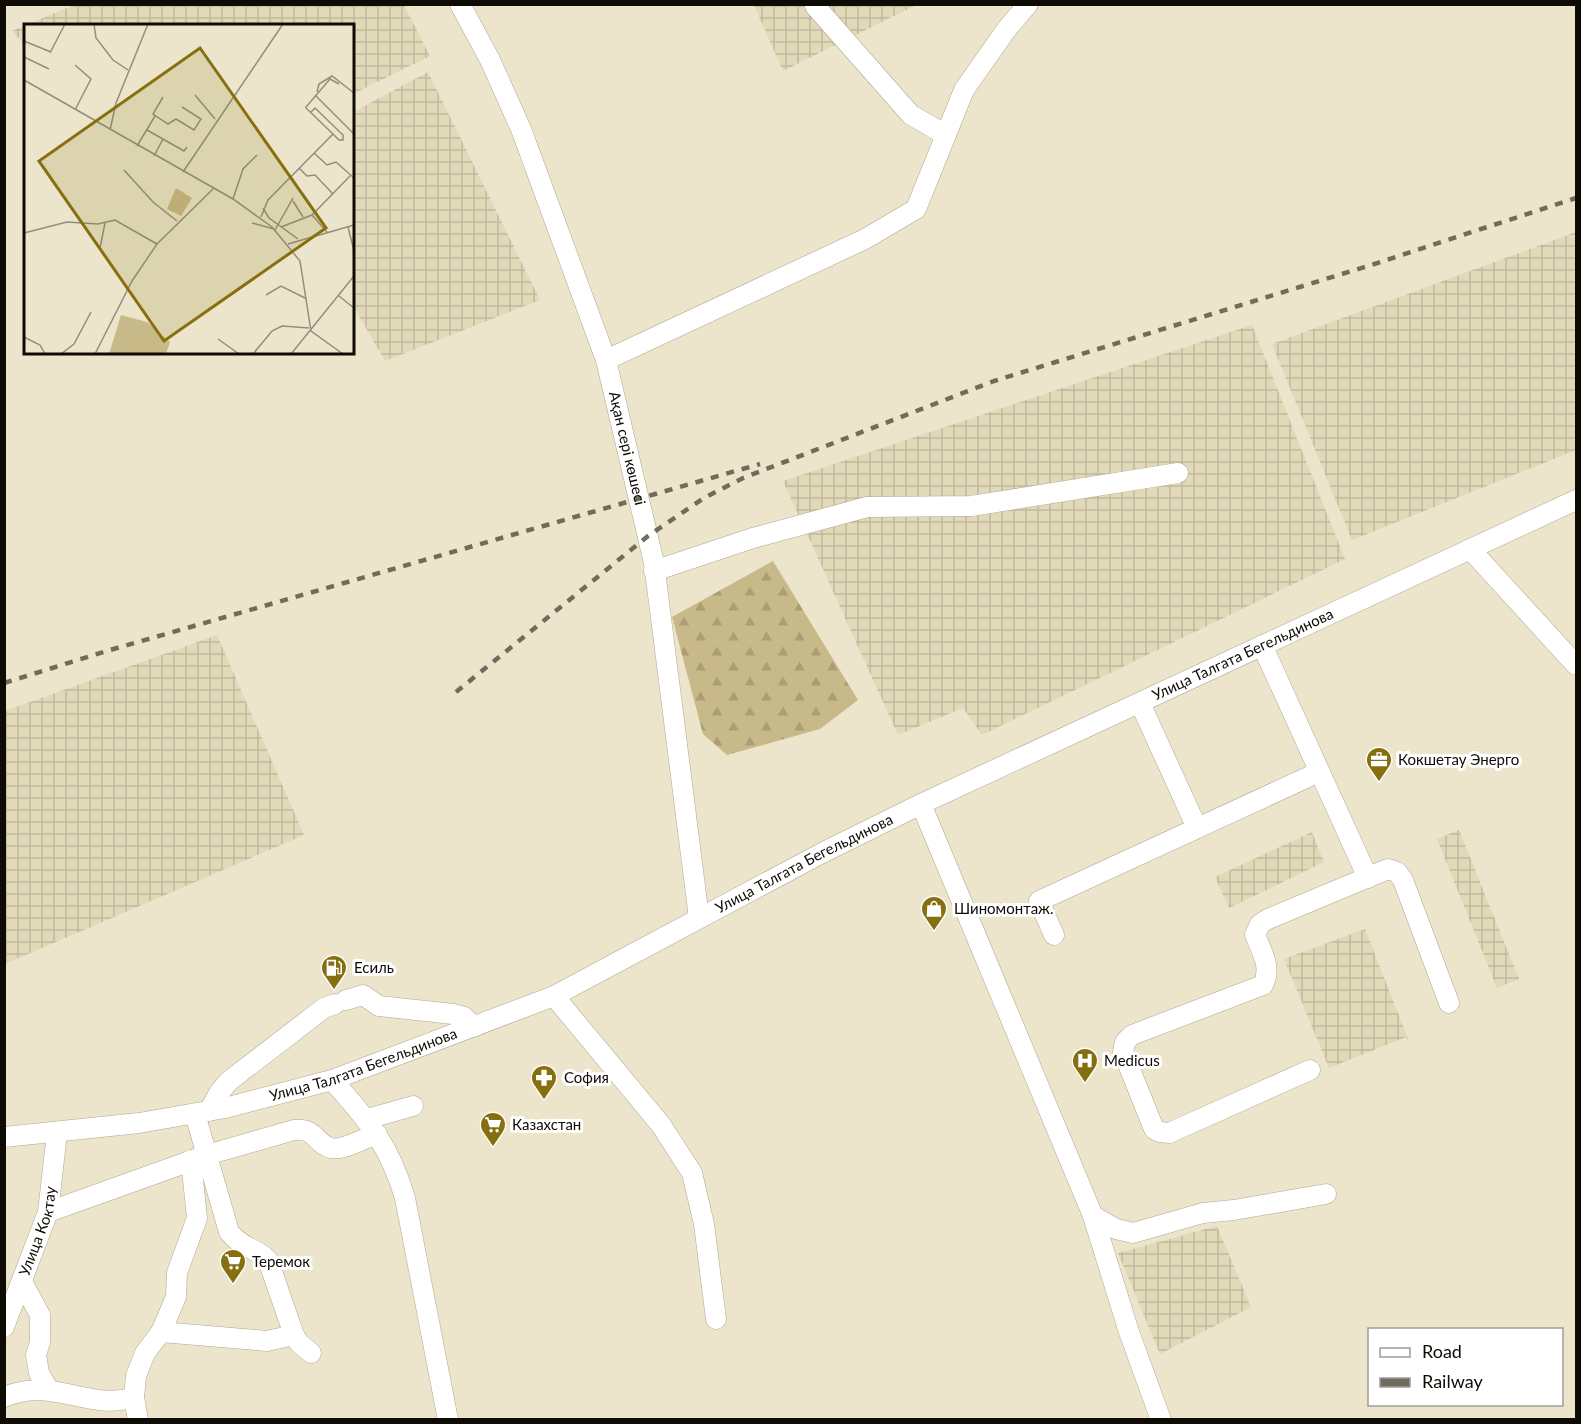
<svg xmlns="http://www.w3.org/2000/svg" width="1581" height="1424" font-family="Lato,sans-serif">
  <defs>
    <pattern id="industrial-grid" width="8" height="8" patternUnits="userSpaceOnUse" patternTransform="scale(1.5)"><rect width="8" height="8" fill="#e2d9b9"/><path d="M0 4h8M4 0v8" fill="none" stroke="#c1b99e"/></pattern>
    <pattern id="forest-firs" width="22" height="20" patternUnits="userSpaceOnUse" patternTransform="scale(1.5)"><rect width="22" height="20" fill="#c8b988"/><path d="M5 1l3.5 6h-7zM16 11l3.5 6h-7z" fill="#ab9e74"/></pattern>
  </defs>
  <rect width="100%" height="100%" fill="#ece5cc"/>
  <g fill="url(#industrial-grid)">
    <path d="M74 5H404L430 56 353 94 352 26H26L25 45 12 31Z"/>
    <path d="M754 5H916L783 71Z"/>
    <path d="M428 72 540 300 385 361 353 306V112Z"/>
    <path d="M1576 232V450L1352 540 1272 344Z"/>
    <path d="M1252 325 1345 559 982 735 963 708 898 735 783 481Z"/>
    <path d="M217 635 304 835 5 964V711Z"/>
    <path d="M1459 830 1519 979 1497 988 1437 839Z"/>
    <path d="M1312 832 1324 862 1229 908 1215 877Z"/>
    <path d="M1365 929 1409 1041 1406 1037 1329 1068 1284 959Z"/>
    <path d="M1217 1226 1251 1307 1160 1354 1118 1253Z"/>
  </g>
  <path fill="url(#forest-firs)" d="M773 561 858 700 820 729 727 755 703 734 672 617Z"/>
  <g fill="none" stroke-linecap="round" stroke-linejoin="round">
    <defs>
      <g id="minor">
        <path id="s1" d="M460 4 490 60 521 129 606 360 654 563 699 918"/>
        <path d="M815 6 911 115 946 135"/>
        <path d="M606 360 865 239 916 209 964 90 1006 30 1028 4"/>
        <path d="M1470 549 1576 665"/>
        <path d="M654 571 753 538 867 507 971 506 1178 473"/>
        <path d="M1262 645 1368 878"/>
        <path d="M1140 703 1197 828"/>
        <path d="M921 804 1093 1216 1129 1332 1161 1420"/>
        <path d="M1054 935 1039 901 1319 772"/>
        <path d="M554 996 661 1125 692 1173 704 1224 716 1319"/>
        <path d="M346 1000 363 995 379 1006 453 1014 464 1017 474 1027"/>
        <path d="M1310 1070 1169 1133 1160 1132 1154 1129 1123 1052 1125 1042 1132 1035 1263 985C1272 968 1262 952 1255 935L1260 924 1268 919 1388 869 1397 872 1403 880 1449 1003"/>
        <path d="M332 1080C368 1120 390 1146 405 1198L448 1420"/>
        <path d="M209 1111 219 1093 229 1081 324 1008 335 1004"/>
        <path d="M195 1114 229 1232C243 1249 255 1247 268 1260L294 1335 299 1343 311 1353"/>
        <path d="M367 1119 413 1106"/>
        <path id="s2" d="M4 1137 139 1123 225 1108 332 1080 554 996 822 853 921 804 1576 500"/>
        <path d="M48 1212 207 1155 294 1130C318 1128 313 1143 331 1148 344 1151 364 1138 377 1134"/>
        <path d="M1093 1216 1116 1229 1133 1233 1203 1213 1234 1210 1326 1194"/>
        <path d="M22 1282 40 1315V1342L36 1355 39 1373 48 1389"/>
        <path id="s3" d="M4 1327 48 1212 57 1133"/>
        <path d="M161 1332 267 1341 294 1335"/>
        <path d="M4 1397C54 1376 89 1412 134 1397"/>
        <path d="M138 1420 134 1397 136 1376 145 1353 161 1332 176 1297 177 1273 197 1218 191 1160"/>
      </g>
    </defs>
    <use href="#minor" stroke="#aea890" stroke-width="21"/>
    <use href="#minor" stroke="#fff" stroke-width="20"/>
    <g stroke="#706b5d" stroke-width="4.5" stroke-dasharray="8 8" stroke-linecap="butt">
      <path d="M4 683 110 650 760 464"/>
      <path d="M456 692 648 536 704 498 743 478 994 381 1368 266 1576 198"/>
    </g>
  </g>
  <defs>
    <symbol id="office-pin" viewBox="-11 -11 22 30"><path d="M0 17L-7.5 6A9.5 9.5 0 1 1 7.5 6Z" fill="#866f0f" stroke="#fff"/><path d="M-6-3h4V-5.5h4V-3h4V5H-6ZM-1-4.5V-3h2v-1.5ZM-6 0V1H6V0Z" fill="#fff"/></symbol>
    <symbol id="shop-pin" viewBox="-11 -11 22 30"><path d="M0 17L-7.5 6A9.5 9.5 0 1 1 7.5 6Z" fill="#866f0f" stroke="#fff"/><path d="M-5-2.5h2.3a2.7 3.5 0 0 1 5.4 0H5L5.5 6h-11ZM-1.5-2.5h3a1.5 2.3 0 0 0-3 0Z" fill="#fff"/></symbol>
    <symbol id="fuel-pin" viewBox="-11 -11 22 30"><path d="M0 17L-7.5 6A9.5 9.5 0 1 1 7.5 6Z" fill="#866f0f" stroke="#fff"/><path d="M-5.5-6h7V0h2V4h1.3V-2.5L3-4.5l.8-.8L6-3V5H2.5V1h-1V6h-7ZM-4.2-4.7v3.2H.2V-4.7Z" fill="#fff"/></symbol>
    <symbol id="hospital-pin" viewBox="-11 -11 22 30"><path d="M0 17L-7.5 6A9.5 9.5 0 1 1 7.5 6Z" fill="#866f0f" stroke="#fff"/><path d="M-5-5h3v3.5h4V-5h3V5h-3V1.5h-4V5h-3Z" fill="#fff"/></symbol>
    <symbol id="pharmacy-pin" viewBox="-11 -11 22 30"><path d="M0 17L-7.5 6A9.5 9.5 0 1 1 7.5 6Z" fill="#866f0f" stroke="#fff"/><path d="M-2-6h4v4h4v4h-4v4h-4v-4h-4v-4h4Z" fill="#fff"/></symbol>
    <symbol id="supermarket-pin" viewBox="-11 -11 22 30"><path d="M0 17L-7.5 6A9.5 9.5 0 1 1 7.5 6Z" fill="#866f0f" stroke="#fff"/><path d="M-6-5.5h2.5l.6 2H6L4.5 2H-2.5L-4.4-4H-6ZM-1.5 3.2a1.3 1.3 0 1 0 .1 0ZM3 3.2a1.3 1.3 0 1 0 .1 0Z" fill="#fff"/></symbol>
  </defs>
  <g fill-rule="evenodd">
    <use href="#office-pin" x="1364" y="745" width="30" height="40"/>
    <use href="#shop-pin" x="919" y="894" width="30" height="40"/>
    <use href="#fuel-pin" x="319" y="953" width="30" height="40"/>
    <use href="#hospital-pin" x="1070" y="1046" width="30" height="40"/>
    <use href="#pharmacy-pin" x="529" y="1063" width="30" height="40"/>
    <use href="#supermarket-pin" x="478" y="1110" width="30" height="40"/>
    <use href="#supermarket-pin" x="218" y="1247" width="30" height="40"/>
  </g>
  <g text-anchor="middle" stroke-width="6" stroke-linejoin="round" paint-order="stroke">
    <g font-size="15" fill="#0e0b05" stroke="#fff">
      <text dy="5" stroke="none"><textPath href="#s1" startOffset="476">Ақан сері көшесі</textPath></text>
      <text dy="5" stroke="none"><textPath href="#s2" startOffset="1340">Улица Талгата Бегельдинова</textPath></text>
      <text dy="5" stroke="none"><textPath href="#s2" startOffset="854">Улица Талгата Бегельдинова</textPath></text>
      <text dy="5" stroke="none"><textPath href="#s2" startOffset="368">Улица Талгата Бегельдинова</textPath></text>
      <text dy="5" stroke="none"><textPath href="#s3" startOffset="102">Улица Коктау</textPath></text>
    </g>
    <g font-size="15" fill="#0e0b05" stroke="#fff" text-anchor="start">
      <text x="1398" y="765">Кокшетау Энерго</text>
      <text x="954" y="914">Шиномонтаж.</text>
      <text x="354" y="973">Есиль</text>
      <text x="1104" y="1066">Medicus</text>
      <text x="564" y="1083">София</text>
      <text x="512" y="1130">Казахстан</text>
      <text x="252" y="1267">Теремок</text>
    </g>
  </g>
  <g transform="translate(24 24)">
    <rect width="330" height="330" fill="#ece5cc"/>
    <path d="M152 164 168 174 157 192 143 185Z" fill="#c8b988"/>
    <path d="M97 291 123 298 146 318 142 330H85Z" fill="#c8b988"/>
    <path fill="none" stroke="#938e7c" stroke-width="1.5" d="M70 0 72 14 89 36 104 46M0 17 27 28M26 29 41 0M0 33 25 45M0 56 209 175 248 203 276 237 287 307 319 330M293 68 295 60 308 52 330 69M171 71 191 95M291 71 330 110M139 73 129 90 144 100 152 95 170 106 177 95 158 83M51 86 67 55 51 41M287 88 291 84 319 111V116H315L309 110 282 84V83L306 55 315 60M86 106 92 79 124 0M123 106 160 127 163 123M113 122 131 92M290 129 303 141 312 138 330 154M130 132 139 115M275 144 283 152 291 151 309 170M100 146 129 178 153 197M159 148 259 0M209 175 219 145 233 131M269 177 279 193M239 184 245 194 274 215M288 191 303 208M237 193 244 176 309 110M228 199 250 205M257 203 288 191 326 152M324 203 330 227M251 206 269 174M0 209 43 198 74 200 91 196 133 220M264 220 330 201M76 224 81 199M242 271 257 262 281 274M315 272 330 284M0 313 16 321 21 330M194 315 215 330M37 330 50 320 67 288M71 330 108 257 133 220 189 165M229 330 248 307 258 302 285 304M267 330 330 252"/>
    <path fill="#866f0f" fill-opacity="0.15" stroke="#866f0f" stroke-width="3" d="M176 24 302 204 140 317 15 137Z"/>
    <rect width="330" height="330" fill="none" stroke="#0e0b05" stroke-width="3"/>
  </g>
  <rect width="1581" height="1424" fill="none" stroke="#0e0b05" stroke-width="12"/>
  <rect x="1368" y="1328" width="195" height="78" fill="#ffffff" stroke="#9f9d9b" stroke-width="1.5"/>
  <rect x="1380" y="1348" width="30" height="9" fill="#ffffff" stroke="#9f9d9b" stroke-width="1.5"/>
  <text x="1422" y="1358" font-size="18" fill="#0e0b05">Road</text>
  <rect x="1380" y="1378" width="30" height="9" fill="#706b5d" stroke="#9f9d9b" stroke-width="1.5"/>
  <text x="1422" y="1388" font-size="18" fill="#0e0b05">Railway</text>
</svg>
